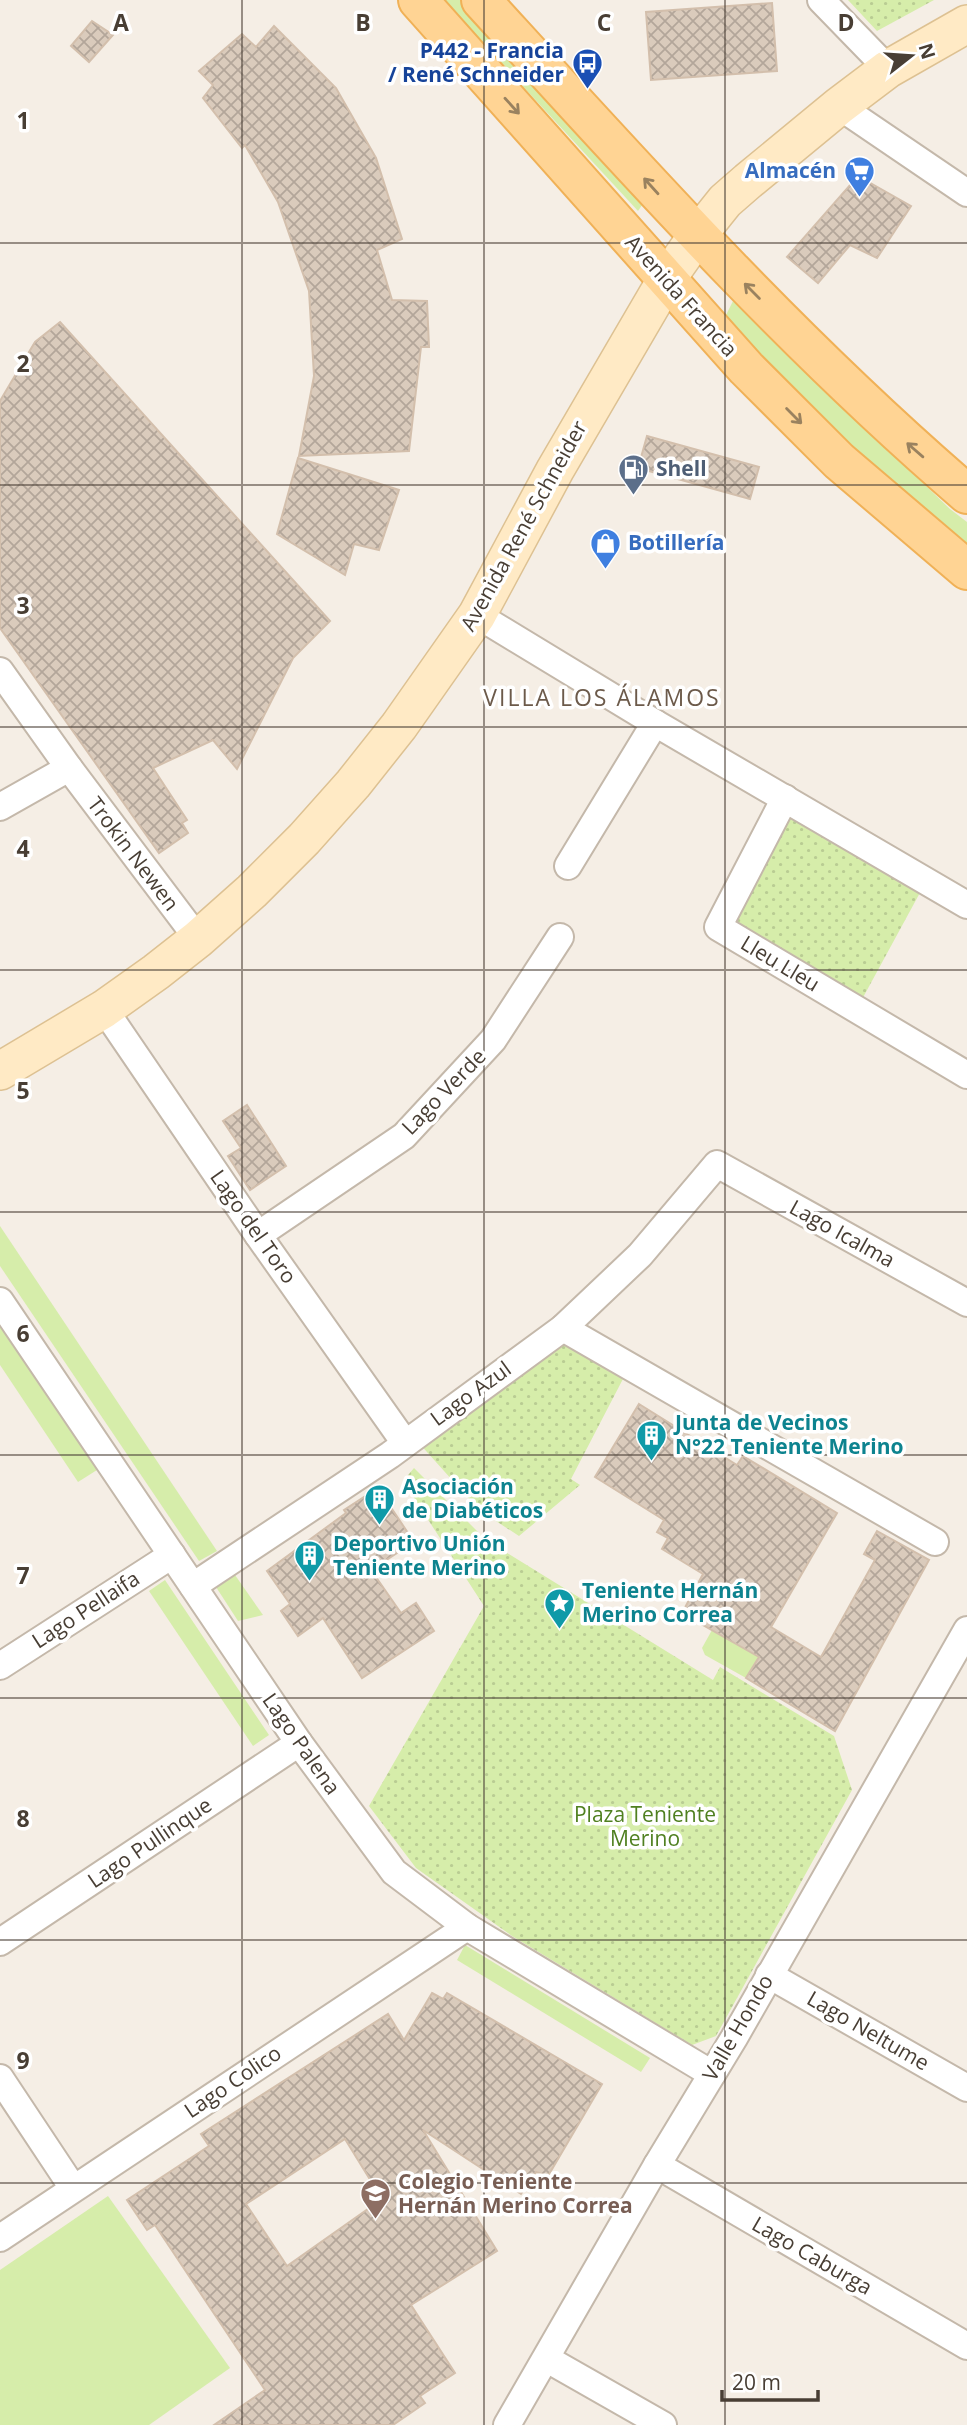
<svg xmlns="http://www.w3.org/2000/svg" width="967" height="2425" font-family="'Open Sans',sans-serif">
  <defs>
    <pattern id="park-dots" width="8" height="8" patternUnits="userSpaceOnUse" patternTransform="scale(1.75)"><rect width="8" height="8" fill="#d6edaa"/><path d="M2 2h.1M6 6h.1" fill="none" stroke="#b9cc93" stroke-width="1.8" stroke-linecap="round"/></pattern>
    <pattern id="building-cross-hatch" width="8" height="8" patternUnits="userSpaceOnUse" patternTransform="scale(1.75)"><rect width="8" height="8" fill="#dacbbc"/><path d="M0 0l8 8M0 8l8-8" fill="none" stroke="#b3a69a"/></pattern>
  </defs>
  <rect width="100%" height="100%" fill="#f5eee5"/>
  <g fill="#d6edaa">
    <path d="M443 0H466L647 198 638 211Z"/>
    <path d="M733 301 950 509 967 522V548L933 523 732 331 725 317Z"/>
    <path d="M0 1226 217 1551 199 1561 0 1266Z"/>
    <path d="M0 1324 97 1470 78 1482 0 1365Z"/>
    <path d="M235 1575 263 1615 238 1621 216 1587Z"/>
    <path d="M165 1580 269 1735 253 1746 149 1591Z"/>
    <path d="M712 1630 759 1657 746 1678 705 1655 702 1648Z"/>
    <path d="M465 1945 650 2058 641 2072 457 1960Z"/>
    <path d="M108 2196 230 2368 149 2425H0V2270Z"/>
  </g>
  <g fill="url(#park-dots)">
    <path d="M848 0H934L877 31Z"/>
    <path d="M790 811 922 889 860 1003 734 923Z"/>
    <path d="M562 1340 624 1377 571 1479 580 1485 519 1536 479 1510 418 1442Z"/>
    <path d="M414 1468 486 1540 713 1680 720 1667 834 1736 852 1790 716 2036 692 2045 512 1936 416 1868 369 1806 484 1606 403 1481Z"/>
  </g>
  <g fill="url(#building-cross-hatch)" stroke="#d3bfac" stroke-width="2" fill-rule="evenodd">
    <path d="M772 3 777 71 651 80 646 12Z"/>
    <path d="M92 21 113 35 89 62 71 46Z"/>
    <path d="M274 26 336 88 376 158 402 239 377 250 392 300 427 301 429 347H421L409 451 299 456 314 376 309 291 278 202 245 145 242 148 203 98 213 85 199 71 242 34 256 47Z"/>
    <path d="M858 176 911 206 877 258 850 245 818 283 787 257Z"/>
    <path d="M60 322 330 621 293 658 237 769 213 740 153 768 187 820 182 823 188 833 159 853 0 628V401L35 342Z"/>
    <path d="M647 436 759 467 750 499 638 468Z"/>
    <path d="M298 458 399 490 379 550 354 544 345 575 277 534Z"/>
    <path d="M247 1105 286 1166 250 1190 228 1156 241 1148 223 1121Z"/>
    <path d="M639 1404 737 1465 743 1456 837 1513 771 1627 821 1657 875 1560 864 1554 877 1531 929 1560 835 1731 746 1678 759 1657 682 1613 703 1574 662 1549 668 1538 657 1532 664 1520 595 1477Z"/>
    <path d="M378 1488 414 1542 371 1570 401 1613 416 1603 434 1631 362 1678 323 1618 298 1636 281 1611 290 1604 267 1571 346 1513 344 1510Z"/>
    <path d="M432 1993 443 1999 447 1993 602 2084 548 2176 536 2172 521 2194 423 2130 497 2251 411 2305 455 2373 420 2396 425 2403 393 2425H214L265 2390 155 2225 147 2230 127 2200 209 2146 201 2134 388 2014 404 2040ZM345 2139 382 2199 287 2266 246 2204Z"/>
  </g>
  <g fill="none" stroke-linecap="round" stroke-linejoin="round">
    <defs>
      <g id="street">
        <path d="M821 0 888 69"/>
        <path d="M839 106 967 193"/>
        <path d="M477 615 655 723 967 905"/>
        <path d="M0 671 69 768 198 939"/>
        <path d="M785 798 718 927 967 1075"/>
        <path d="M0 807 69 768"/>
        <path d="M568 866 655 723"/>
        <path d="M104 1009 258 1235 405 1443"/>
        <path d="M258 1235 404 1136 493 1040 560 937"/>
        <path d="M0 1301 299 1743 394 1872 467 1927 712 2074"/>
        <path d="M563 1328 935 1542"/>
        <path d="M193 1586 390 1455 563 1328 640 1255 717 1164 967 1303"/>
        <path d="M0 1666 172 1555"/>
        <path d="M0 1942 299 1743"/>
        <path d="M769 1975 967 2088"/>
        <path d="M0 2078 73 2188"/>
        <path d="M657 2165 967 2346"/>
        <path d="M0 2238 467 1927"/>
        <path d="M547 2359 663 2425"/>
        <path d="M507 2425 657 2165 734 2038 967 1630"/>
      </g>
      <path id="secondary" d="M0 1071 104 1009 156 972 198 939 252 891 304 839 353 784 399 726 477 615 555 470 666 280 697 236 725 201 748 181 839 106 888 69 967 24"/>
      <g id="primary">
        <path d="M418 0 746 368 839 461 967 570"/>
        <path d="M481 0C637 171 791 343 967 494"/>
      </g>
    </defs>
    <use href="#street" stroke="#c4b8aa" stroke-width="30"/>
    <use href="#secondary" stroke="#ddc192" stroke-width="40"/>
    <use href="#primary" stroke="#f0b157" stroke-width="42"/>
    <use href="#street" stroke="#fff" stroke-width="26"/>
    <use href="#secondary" stroke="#ffeac5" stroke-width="37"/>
    <use href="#primary" stroke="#ffd494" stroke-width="38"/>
  </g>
  <defs><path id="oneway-shaft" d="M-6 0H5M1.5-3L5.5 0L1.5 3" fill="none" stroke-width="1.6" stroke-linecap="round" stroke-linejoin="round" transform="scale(1.75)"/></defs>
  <g stroke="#9a825f">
    <use href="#oneway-shaft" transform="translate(512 106) rotate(48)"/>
    <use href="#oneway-shaft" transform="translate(651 186) rotate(-132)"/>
    <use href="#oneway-shaft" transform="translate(752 291) rotate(-135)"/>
    <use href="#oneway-shaft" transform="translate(794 416) rotate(45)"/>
    <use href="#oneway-shaft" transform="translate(915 450) rotate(-139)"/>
  </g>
  <path fill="none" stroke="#483e34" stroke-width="2" stroke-opacity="0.55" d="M242 0V2425M484 0V2425M725 0V2425M0 243H967M0 485H967M0 727H967M0 970H967M0 1212H967M0 1455H967M0 1698H967M0 1940H967M0 2183H967"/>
  <defs>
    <symbol id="bus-pin" viewBox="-11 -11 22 30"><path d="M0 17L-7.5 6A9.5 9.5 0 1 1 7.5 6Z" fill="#1a4fb4" stroke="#fff"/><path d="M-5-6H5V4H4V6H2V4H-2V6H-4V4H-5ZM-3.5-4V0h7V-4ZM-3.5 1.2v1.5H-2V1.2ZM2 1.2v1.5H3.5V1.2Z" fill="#fff"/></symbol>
    <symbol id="supermarket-pin" viewBox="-11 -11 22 30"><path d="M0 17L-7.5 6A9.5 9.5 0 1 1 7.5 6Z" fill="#3f7fe0" stroke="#fff"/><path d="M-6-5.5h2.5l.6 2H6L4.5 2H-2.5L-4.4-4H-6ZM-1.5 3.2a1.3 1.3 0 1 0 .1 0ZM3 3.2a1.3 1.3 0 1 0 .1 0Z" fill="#fff"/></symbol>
    <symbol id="fuel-pin" viewBox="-11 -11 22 30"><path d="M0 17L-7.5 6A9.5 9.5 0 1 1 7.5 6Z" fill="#5c6f8a" stroke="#fff"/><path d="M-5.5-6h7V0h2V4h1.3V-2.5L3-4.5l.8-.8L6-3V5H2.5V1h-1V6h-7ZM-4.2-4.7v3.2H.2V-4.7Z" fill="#fff"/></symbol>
    <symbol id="shop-pin" viewBox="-11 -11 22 30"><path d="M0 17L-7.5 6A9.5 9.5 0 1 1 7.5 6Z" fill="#3f7fe0" stroke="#fff"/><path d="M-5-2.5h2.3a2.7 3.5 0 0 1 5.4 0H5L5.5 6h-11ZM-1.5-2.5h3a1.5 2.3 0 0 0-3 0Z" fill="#fff"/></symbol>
    <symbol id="building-pin" viewBox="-11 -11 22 30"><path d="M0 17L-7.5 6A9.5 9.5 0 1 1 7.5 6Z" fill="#0f9aa8" stroke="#fff"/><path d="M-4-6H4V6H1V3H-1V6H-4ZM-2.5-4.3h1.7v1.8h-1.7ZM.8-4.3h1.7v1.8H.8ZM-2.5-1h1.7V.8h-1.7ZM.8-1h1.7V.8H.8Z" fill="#fff"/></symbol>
    <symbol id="sight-pin" viewBox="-11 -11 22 30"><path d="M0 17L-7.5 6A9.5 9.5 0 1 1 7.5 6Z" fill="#0f9aa8" stroke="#fff"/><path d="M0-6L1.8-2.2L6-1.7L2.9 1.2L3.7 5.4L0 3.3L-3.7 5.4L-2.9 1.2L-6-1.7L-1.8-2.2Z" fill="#fff"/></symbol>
    <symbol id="school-pin" viewBox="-11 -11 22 30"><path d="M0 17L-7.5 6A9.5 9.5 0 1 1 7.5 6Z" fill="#8d6e63" stroke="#fff"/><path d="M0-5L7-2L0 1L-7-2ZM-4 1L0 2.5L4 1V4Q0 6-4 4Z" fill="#fff"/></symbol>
  </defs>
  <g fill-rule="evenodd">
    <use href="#bus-pin" x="570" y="46" width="35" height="47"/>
    <use href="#supermarket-pin" x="842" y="154" width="35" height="47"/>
    <use href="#fuel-pin" x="616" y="452" width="35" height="47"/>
    <use href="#shop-pin" x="588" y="526" width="35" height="47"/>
    <use href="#building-pin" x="634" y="1418" width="35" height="47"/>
    <use href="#building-pin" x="362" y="1482" width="35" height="47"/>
    <use href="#building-pin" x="292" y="1538" width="35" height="47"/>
    <use href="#sight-pin" x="542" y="1586" width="35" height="47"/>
    <use href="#school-pin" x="358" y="2176" width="35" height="47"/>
  </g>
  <g text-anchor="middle" stroke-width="7" stroke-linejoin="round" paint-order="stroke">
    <g font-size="21" font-weight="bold" fill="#164399" stroke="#fff" text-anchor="end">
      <text x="564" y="58">P442 - Francia<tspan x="564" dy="24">/ René Schneider</tspan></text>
    </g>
    <g font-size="21" font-weight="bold" fill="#366cbe" stroke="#fff" text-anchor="end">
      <text x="836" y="178">Almacén</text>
      <text x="628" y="550" text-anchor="start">Botillería</text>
    </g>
    <g font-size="21" fill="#483e34" stroke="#fff">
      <text transform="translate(681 296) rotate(48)" y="7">Avenida Francia</text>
      <text transform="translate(524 526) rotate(-61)" y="7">Avenida René Schneider</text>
      <text transform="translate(133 854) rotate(53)" y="7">Trokin Newen</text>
      <text transform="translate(780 964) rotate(31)" y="7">Lleu Lleu</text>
      <text transform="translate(444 1092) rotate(-46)" y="7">Lago Verde</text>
      <text transform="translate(253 1227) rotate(55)" y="7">Lago del Toro</text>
      <text transform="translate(842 1234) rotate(29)" y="7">Lago Icalma</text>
      <text transform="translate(471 1394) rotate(-36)" y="7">Lago Azul</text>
      <text transform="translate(86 1610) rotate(-33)" y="7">Lago Pellaifa</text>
      <text transform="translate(301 1744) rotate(55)" y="7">Lago Palena</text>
      <text transform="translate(150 1843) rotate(-34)" y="7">Lago Pullinque</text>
      <text transform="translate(738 2028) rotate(-60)" y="7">Valle Hondo</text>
      <text transform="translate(868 2031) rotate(30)" y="7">Lago Neltume</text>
      <text transform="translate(233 2082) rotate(-34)" y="7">Lago Colico</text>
      <text transform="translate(812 2256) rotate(30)" y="7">Lago Caburga</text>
    </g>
    <g font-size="21" font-weight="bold" fill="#4e5e75" stroke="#fff" text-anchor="start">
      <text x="656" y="476">Shell</text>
    </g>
    <g font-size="21" font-weight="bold" fill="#0d838f" stroke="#fff" text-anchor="start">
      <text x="675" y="1430">Junta de Vecinos<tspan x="675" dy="24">N°22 Teniente Merino</tspan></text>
      <text x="402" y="1494">Asociación<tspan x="402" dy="24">de Diabéticos</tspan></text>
      <text x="333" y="1551">Deportivo Unión<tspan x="333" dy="24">Teniente Merino</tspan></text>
      <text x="582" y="1598">Teniente Hernán<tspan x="582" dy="24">Merino Correa</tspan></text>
    </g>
    <g font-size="21" fill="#508021" stroke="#fff">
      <text x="645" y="1822">Plaza Teniente<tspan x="645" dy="24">Merino</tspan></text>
    </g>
    <g font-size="21" font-weight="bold" fill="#785e54" stroke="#fff" text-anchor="start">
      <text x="398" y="2189">Colegio Teniente<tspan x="398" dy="24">Hernán Merino Correa</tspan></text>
    </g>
    <g font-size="23" letter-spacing="2" fill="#6c5a4a" stroke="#fff">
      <text x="602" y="706">VILLA LOS ÁLAMOS</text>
    </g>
  </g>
  <g font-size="23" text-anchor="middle" font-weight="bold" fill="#483e34" stroke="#fff" stroke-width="7" stroke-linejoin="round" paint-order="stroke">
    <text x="121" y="31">A</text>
    <text x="363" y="31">B</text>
    <text x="604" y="31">C</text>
    <text x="846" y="31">D</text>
    <text x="23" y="129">1</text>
    <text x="23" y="372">2</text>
    <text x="23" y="614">3</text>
    <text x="23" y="857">4</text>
    <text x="23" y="1099">5</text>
    <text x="23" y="1342">6</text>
    <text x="23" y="1584">7</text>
    <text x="23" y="1827">8</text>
    <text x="23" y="2069">9</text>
  </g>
  <g transform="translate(911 56) rotate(73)" stroke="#ffffff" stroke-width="5" paint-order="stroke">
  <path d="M0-5L12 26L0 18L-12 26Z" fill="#483e34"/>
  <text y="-10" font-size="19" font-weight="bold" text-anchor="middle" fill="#483e34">N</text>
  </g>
  <path d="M722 2390v10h96v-10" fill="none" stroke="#483e34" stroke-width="3.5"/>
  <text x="732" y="2390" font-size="21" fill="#483e34" stroke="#ffffff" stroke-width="5" paint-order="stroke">20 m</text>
</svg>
